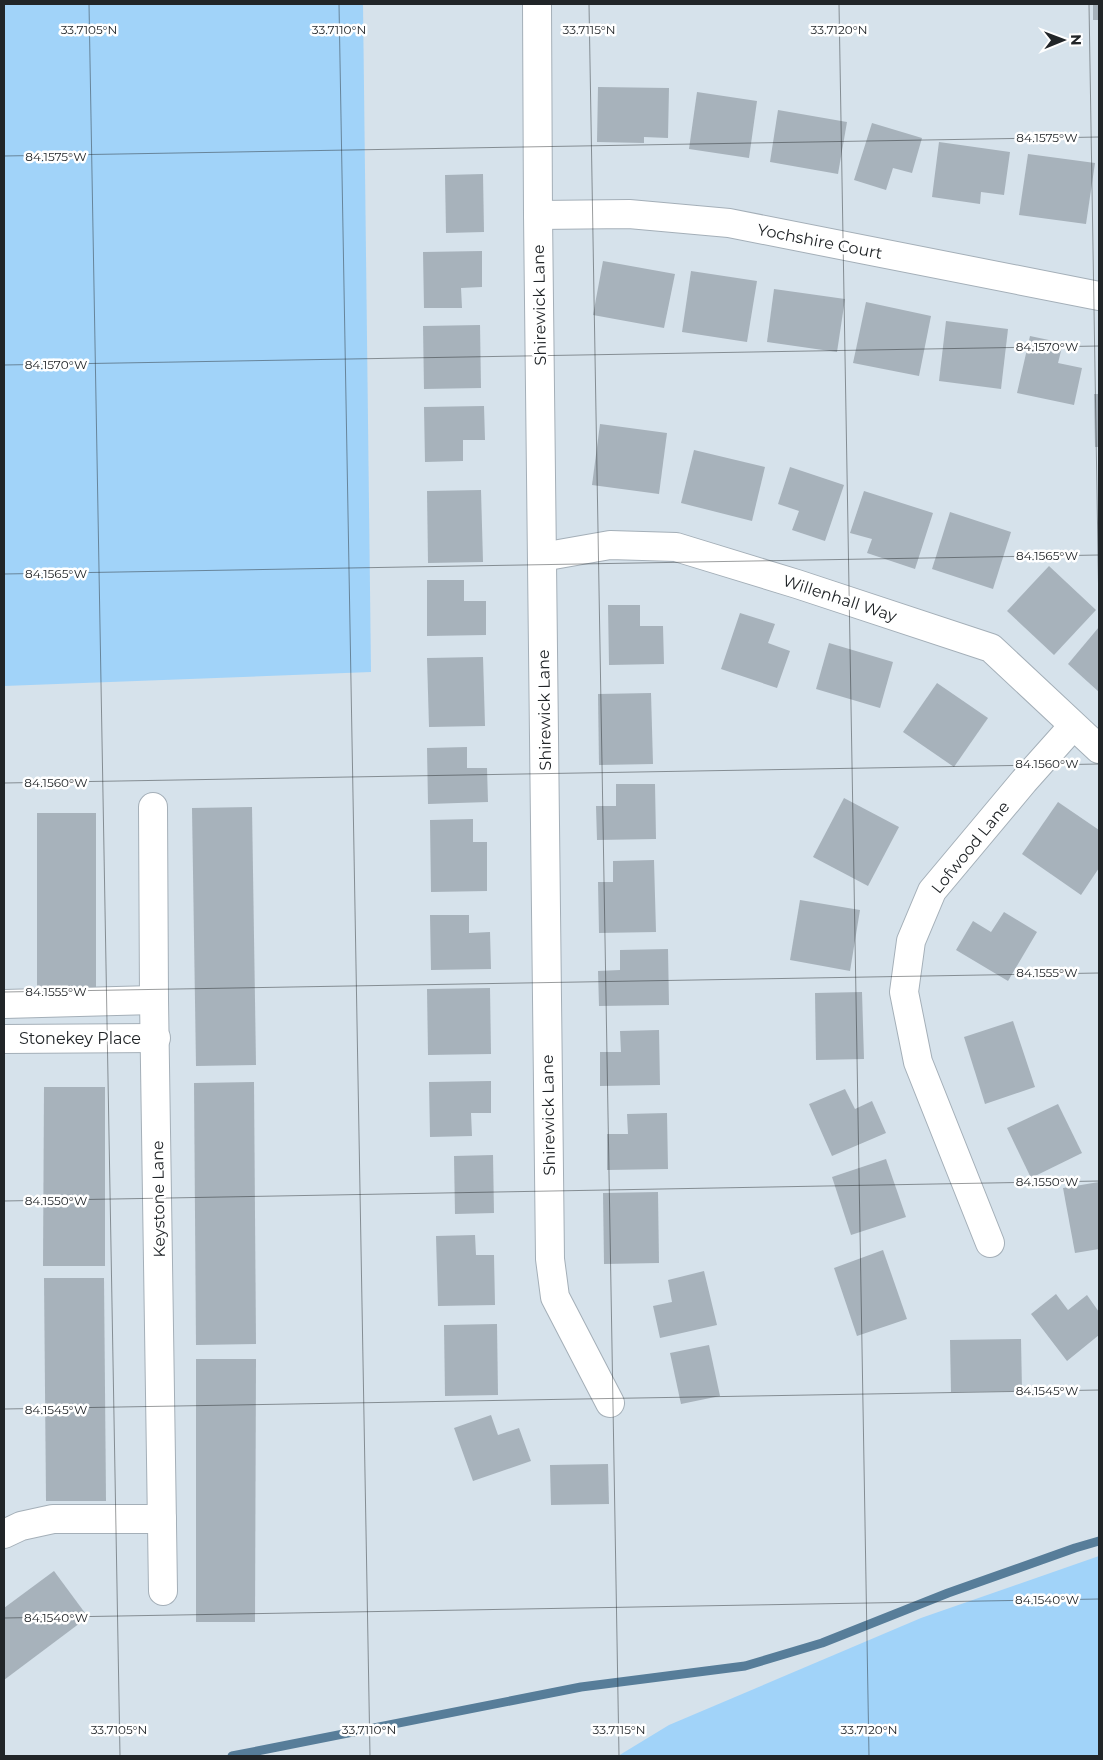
<svg xmlns="http://www.w3.org/2000/svg" width="1103" height="1760" font-family="Montserrat,sans-serif">
  <rect width="100%" height="100%" fill="#d6e2eb"/>
  <g fill="#a1d3f9">
    <path d="M4 4H363L371 672 4 686Z"/>
    <path d="M1099 1556V1756H618L669 1725 921 1618Z"/>
  </g>
  <g fill="none" stroke-linecap="round" stroke-linejoin="round">
    <path stroke="#577d99" stroke-width="9" d="M232 1756 581 1687 745 1666 822 1643 948 1593 1075 1548 1099 1541"/>
  </g>
  <g fill="#a7b2bb">
    <rect x="1093" y="4" width="6" height="16"/>
    <path d="M598 87 669 88 668 138 644 137V143L597 142Z"/>
    <path d="M697 92 757 101 749 158 689 149Z"/>
    <path d="M778 110 847 122 838 174 770 162Z"/>
    <path d="M872 123 922 138 912 173 893 168 886 190 854 180Z"/>
    <path d="M939 142 1010 152 1004 195 981 192 980 204 932 197Z"/>
    <path d="M1028 154 1095 163 1086 224 1019 215Z"/>
    <path d="M483 174 484 232 446 233 445 175Z"/>
    <path d="M482 251V287L461 288 462 308H424L423 252Z"/>
    <path d="M603 261 675 274 664 328 593 315Z"/>
    <path d="M691 271 757 281 747 342 682 332Z"/>
    <path d="M774 289 845 299 837 352 767 342Z"/>
    <path d="M866 302 931 316 919 376 853 363Z"/>
    <path d="M946 321 1008 329 1001 389 939 381Z"/>
    <path d="M480 325 481 388 424 389 423 326Z"/>
    <path d="M1030 336 1063 343 1058 363 1082 368 1074 405 1017 393Z"/>
    <path d="M1094 394H1099V447H1095Z"/>
    <path d="M484 406 485 440H463V461L425 462 424 407Z"/>
    <path d="M600 424 667 433 659 494 592 485Z"/>
    <path d="M694 450 765 467 752 521 681 503Z"/>
    <path d="M790 467 844 485 825 541 792 530 799 511 778 504Z"/>
    <path d="M481 490 483 562 428 563 427 491Z"/>
    <path d="M864 491 933 513 915 569 867 553 872 539 850 533Z"/>
    <path d="M950 512 1011 532 993 589 932 569Z"/>
    <path d="M1049 566 1096 610 1054 655 1007 611Z"/>
    <path d="M427 580H464V601H486V635L427 636Z"/>
    <path d="M608 605H640V626H663L664 664 609 665Z"/>
    <path d="M740 613 775 624 768 643 790 651 777 688 721 669Z"/>
    <path d="M1099 627V692L1068 664Z"/>
    <path d="M829 643 893 662 880 708 816 689Z"/>
    <path d="M483 657 485 726 429 727 427 658Z"/>
    <path d="M937 683 988 718 954 767 903 732Z"/>
    <path d="M651 693 653 764 599 765 598 694Z"/>
    <path d="M467 747V768H487L488 802 428 804 427 748Z"/>
    <path d="M616 784H655L656 839 597 840 596 806H616Z"/>
    <path d="M844 798 899 827 868 886 813 857Z"/>
    <path d="M1058 802 1099 830V868L1081 895 1022 854Z"/>
    <path d="M252 807 256 1065 196 1066 192 808Z"/>
    <path d="M37 813H96V991L37 990Z"/>
    <path d="M473 819V842H487V891L431 892 430 820Z"/>
    <path d="M654 860 656 932 599 933 598 882H613V861Z"/>
    <path d="M800 900 860 910 850 971 790 960Z"/>
    <path d="M1004 912 1037 932 1008 981 956 950 973 921 991 932Z"/>
    <path d="M430 915H469V933L490 932 491 969 431 970Z"/>
    <path d="M668 949 669 1005 599 1006 598 971 620 970V950Z"/>
    <path d="M490 988 491 1054 428 1055 427 989Z"/>
    <path d="M862 992 864 1059 816 1060 815 993Z"/>
    <path d="M1013 1021 1035 1087 985 1104 964 1037Z"/>
    <path d="M659 1030 660 1085 600 1086V1052H621L620 1031Z"/>
    <path d="M491 1081V1113H471L472 1136 430 1137 429 1082Z"/>
    <path d="M254 1082 256 1344 196 1345 194 1083Z"/>
    <path d="M44 1087H105V1266H43Z"/>
    <path d="M845 1089 855 1109 872 1101 886 1133 832 1156 809 1104Z"/>
    <path d="M1058 1104 1082 1153 1031 1178 1007 1128Z"/>
    <path d="M667 1113 668 1169 607 1170V1134H628L627 1114Z"/>
    <path d="M493 1155 494 1213 455 1214 454 1156Z"/>
    <path d="M886 1159 906 1217 851 1235 832 1177Z"/>
    <path d="M1099 1182V1249L1075 1253 1063 1188Z"/>
    <path d="M658 1192 659 1263 604 1264 603 1193Z"/>
    <path d="M475 1235 476 1255H494L495 1305 438 1306 436 1236Z"/>
    <path d="M883 1250 907 1319 857 1336 834 1268Z"/>
    <path d="M704 1271 717 1325 660 1338 653 1306 672 1302 668 1280Z"/>
    <path d="M44 1278H104L106 1501H46Z"/>
    <path d="M1056 1294 1068 1310 1087 1295 1099 1312V1335L1067 1361 1031 1314Z"/>
    <path d="M497 1324 498 1395 445 1396 444 1325Z"/>
    <path d="M1021 1339 1022 1391 951 1392 950 1340Z"/>
    <path d="M709 1345 720 1396 681 1404 670 1353Z"/>
    <path d="M196 1359H256L255 1622H196Z"/>
    <path d="M491 1415 498 1435 519 1428 531 1461 473 1481 454 1428Z"/>
    <path d="M608 1464 609 1504 551 1505 550 1465Z"/>
    <path d="M54 1571 88 1617 4 1680V1608Z"/>
  </g>
  <g fill="none" stroke-linecap="round" stroke-linejoin="round">
    <defs>
      <g id="street">
        <path d="M537 4 538 215 550 1259 555 1297 610 1403"/>
        <path d="M538 215 629 214 729 223 1099 296"/>
        <path d="M542 557 610 545 676 547 797 584 991 648 1099 749"/>
        <path d="M153 807 154 1000 163 1591"/>
        <path d="M4 1004 154 1000"/>
        <path d="M4 1039 156 1038"/>
        <path d="M990 1243 918 1062 904 992 911 941 932 891 1024 781 1073 726"/>
        <path d="M4 1534 21 1526 53 1519H162"/>
      </g>
    </defs>
    <use href="#street" stroke="#a4afb8" stroke-width="30"/>
    <use href="#street" stroke="#fff" stroke-width="28"/>
  </g>
  <path fill="none" stroke="#212528" stroke-width="1" stroke-opacity="0.45" d="M89 4 120 1756M339 4 370 1756M589 4 619 1756M839 4 869 1756M1089 4 1099 614M4 156 1099 137M4 365 1099 346M4 574 1099 555M4 783 1099 764M4 992 1099 973M4 1201 1099 1181M4 1409 1099 1390M4 1618 1099 1599"/>
  <g text-anchor="middle" stroke-width="5" stroke-linejoin="round" paint-order="stroke">
    <g font-size="16" fill="#212528" stroke="#fff">
      <text transform="translate(820 241) rotate(11)" y="6">Yochshire Court</text>
      <text transform="translate(539 305) rotate(-91)" y="6">Shirewick Lane</text>
      <text transform="translate(840 598) rotate(18)" y="6">Willenhall Way</text>
      <text transform="translate(544 710) rotate(-91)" y="6">Shirewick Lane</text>
      <text transform="translate(970 847) rotate(-51)" y="6">Lofwood Lane</text>
      <text x="80" y="1044">Stonekey Place</text>
      <text transform="translate(548 1115) rotate(-91)" y="6">Shirewick Lane</text>
      <text transform="translate(158 1199) rotate(-91)" y="6">Keystone Lane</text>
    </g>
  </g>
  <g font-size="12" text-anchor="middle" fill="#212528" stroke="#fff" stroke-width="5" stroke-linejoin="round" paint-order="stroke">
    <text x="89" y="34">33.7105°N</text>
    <text x="339" y="34">33.7110°N</text>
    <text x="589" y="34">33.7115°N</text>
    <text x="839" y="34">33.7120°N</text>
    <text x="1047" y="142">84.1575°W</text>
    <text x="56" y="161">84.1575°W</text>
    <text x="1047" y="351">84.1570°W</text>
    <text x="56" y="369">84.1570°W</text>
    <text x="1047" y="560">84.1565°W</text>
    <text x="56" y="578">84.1565°W</text>
    <text x="1047" y="768">84.1560°W</text>
    <text x="56" y="787">84.1560°W</text>
    <text x="1047" y="977">84.1555°W</text>
    <text x="56" y="996">84.1555°W</text>
    <text x="1047" y="1186">84.1550°W</text>
    <text x="56" y="1205">84.1550°W</text>
    <text x="1047" y="1395">84.1545°W</text>
    <text x="56" y="1414">84.1545°W</text>
    <text x="1047" y="1604">84.1540°W</text>
    <text x="56" y="1622">84.1540°W</text>
    <text x="119" y="1734">33.7105°N</text>
    <text x="369" y="1734">33.7110°N</text>
    <text x="619" y="1734">33.7115°N</text>
    <text x="869" y="1734">33.7120°N</text>
  </g>
  <rect width="1103" height="1760" fill="none" stroke="#212528" stroke-width="10"/>
  <g transform="translate(1063 40) rotate(89)" stroke="#ffffff" stroke-width="4" paint-order="stroke">
  <path d="M0-4L9 19L0 12L-9 19Z" fill="#212528"/>
  <text y="-8" font-size="14" font-weight="bold" text-anchor="middle" fill="#212528">N</text>
  </g>
</svg>
